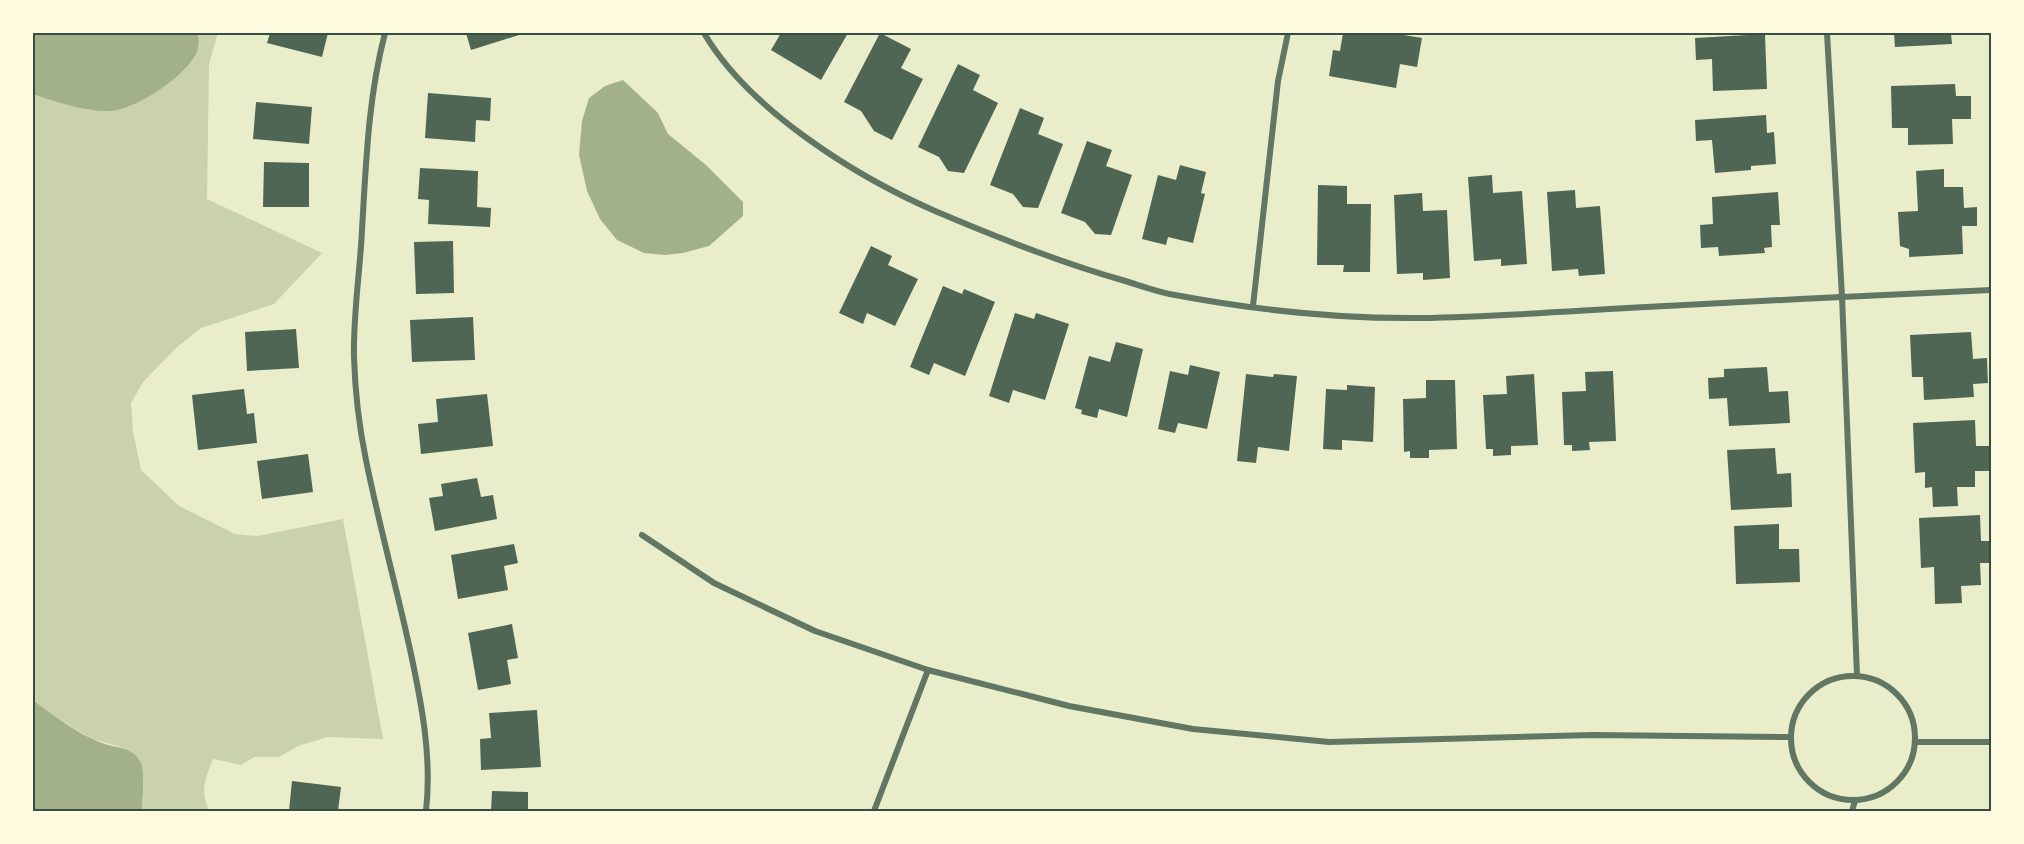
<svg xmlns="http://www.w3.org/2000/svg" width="2024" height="844" font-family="Helvetica,sans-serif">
  <rect width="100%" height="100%" fill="#e9edc9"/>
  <path fill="#cad2ad" d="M198 33H218L209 64 207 199 322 253 274 304 201 328 176 348 143 382 131 403 133 431 141 470 179 506 235 534 257 536 343 519 383 739 328 737 298 746 279 757H254L241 765 213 759C205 779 200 790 209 811H142C142 797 147 772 139 760 128 744 105 745 89 737 69 726 50 714 33 700V94L89 110 199 37Z"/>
  <g fill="#a3b18a">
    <path d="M33 33H198C199 38 199 47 197 52 186 76 137 109 111 111 85 112 57 102 33 94Z"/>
    <path d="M623 80 658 113 668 134 706 165 743 202V216L709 246 683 253 665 255 644 253 617 240 600 219 587 191 579 155 582 121 589 98 605 86Z"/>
    <path d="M33 700C55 717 82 737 108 745 121 748 132 748 140 761 146 771 142 799 142 811H33Z"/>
  </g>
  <g fill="#4f6655">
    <path d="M270 33H328L322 57 267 43Z"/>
    <path d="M466 33H518L519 35 471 50Z"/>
    <path d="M781 33H848L821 80 771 50Z"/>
    <path d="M880 33 911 49 901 68 923 79 892 140 874 131 861 111 844 102Z"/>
    <path d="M1343 33H1392L1422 38 1417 67 1400 64 1396 88 1329 76 1333 50 1340 51Z"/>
    <path d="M1894 33H1951L1952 44 1895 47Z"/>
    <path d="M1765 34 1767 89 1713 91 1712 59 1696 60 1695 38Z"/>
    <path d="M958 64 980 75 973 90 998 103 964 173 948 171 939 157 918 147Z"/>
    <path d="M1955 84 1956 96H1971V119H1952L1953 144 1908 145V128H1892L1891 86Z"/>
    <path d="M428 93 491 98 490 121 476 120 475 142 425 138Z"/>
    <path d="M256 102 312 107 309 144 253 139Z"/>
    <path d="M1020 108 1044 118 1038 134 1063 144 1038 208 1023 207 1013 194 990 185Z"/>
    <path d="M1766 115 1767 133 1774 132 1776 164 1751 166V170L1715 173 1712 140 1696 141 1695 120Z"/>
    <path d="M1087 141 1112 150 1106 166 1132 175 1111 235 1095 234 1085 222 1061 213Z"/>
    <path d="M264 162 309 163V207H263Z"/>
    <path d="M1180 165 1206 172 1201 193 1205 194 1193 243 1168 237 1166 245 1142 239 1158 175 1176 180Z"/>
    <path d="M420 168 478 171 477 207 491 208 490 227 428 224 429 200 418 199Z"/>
    <path d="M1944 169V187H1963L1964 208 1977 207V226H1962L1963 254 1909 257V249L1900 246 1898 212 1918 211 1916 171Z"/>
    <path d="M1492 175 1493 193 1522 191 1527 264 1501 266V259L1474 261 1468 177Z"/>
    <path d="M1318 185 1347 186V204H1371L1370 272H1343L1344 265H1317Z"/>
    <path d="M1575 190 1576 208 1600 206 1605 274 1579 276 1578 269 1552 271 1547 192Z"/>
    <path d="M1778 192 1780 225H1771L1772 247 1764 248 1765 253 1719 256 1718 247 1701 248 1700 225 1713 224 1712 197Z"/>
    <path d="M1422 193 1423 211 1447 210 1450 278 1423 280V273L1397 274 1394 195Z"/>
    <path d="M453 241 454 293 416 294 414 242Z"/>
    <path d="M871 246 892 256 888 265 918 279 895 326 867 313 863 324 839 313Z"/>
    <path d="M943 286 962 294 964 289 995 302 965 376 934 363 929 375 910 367Z"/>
    <path d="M1015 313 1034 319 1036 313 1069 324 1045 400 1013 390 1009 403 989 396Z"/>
    <path d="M473 317 475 360 412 362 410 320Z"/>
    <path d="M296 329 299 368 247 371 245 332Z"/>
    <path d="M1971 332 1973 359 1987 358 1988 383 1973 384 1974 397 1924 400 1923 377H1912L1910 335Z"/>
    <path d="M1116 342 1143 349 1127 417 1099 409 1097 418 1081 414 1082 410 1075 408 1089 356 1110 362Z"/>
    <path d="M1190 365 1220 372 1207 429 1178 423 1175 433 1158 429 1170 371 1188 375Z"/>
    <path d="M1767 367 1769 392 1788 391 1790 423 1729 426 1727 398 1709 399 1708 378 1724 377V369Z"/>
    <path d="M1613 371 1616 441 1589 442 1590 450 1572 451V445H1564L1562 392 1586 391 1585 372Z"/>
    <path d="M1246 374 1273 377 1274 374 1297 376 1289 451 1258 447 1256 463 1237 461Z"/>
    <path d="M1534 374 1538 445 1511 446V455L1493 456V449H1486L1483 395 1507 394 1506 376Z"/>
    <path d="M1426 380H1455L1457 449 1429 450V458H1410V451L1404 452 1403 399 1426 398Z"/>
    <path d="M1347 385 1375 387 1373 442 1342 440V450L1323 449 1326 389 1347 390Z"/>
    <path d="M244 389 247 414 254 413 257 443 198 450 192 395Z"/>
    <path d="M487 394 493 446 421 454 418 424 438 422 436 399Z"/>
    <path d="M1975 420 1976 446H1990L1991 471H1975V487H1957L1958 506 1933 507 1932 487 1925 488V472L1915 473 1913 423Z"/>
    <path d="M1775 448 1777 474 1791 473 1792 507 1731 510 1727 450Z"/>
    <path d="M308 454 313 492 262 499 257 461Z"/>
    <path d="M477 478 481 497 493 495 497 519 435 531 429 498 443 496 441 484Z"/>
    <path d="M1980 515 1981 541H1991V563H1980L1981 585 1961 586 1962 603 1935 604 1934 567 1921 568 1919 518Z"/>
    <path d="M1779 524V549H1799L1800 582 1736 584 1734 526Z"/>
    <path d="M514 544 518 563 504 566 508 590 458 599 451 555Z"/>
    <path d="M512 624 518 658 507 660 511 684 478 690 468 633Z"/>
    <path d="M537 710 541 767 481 770 480 739 491 738 489 713Z"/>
    <path d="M292 781 341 787 338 811H289Z"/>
    <path d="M492 791 528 792V811H491Z"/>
  </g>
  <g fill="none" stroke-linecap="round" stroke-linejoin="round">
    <g stroke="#617663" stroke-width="6">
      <path d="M385 33C368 98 366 164 362 230 360 272 353 315 354 357 355 391 359 426 366 460 379 525 397 589 411 654 422 706 432 758 426 811"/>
      <path d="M704 33C749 110 855 176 935 211 996 237 1058 262 1122 280 1139 285 1157 292 1175 295 1255 310 1339 319 1421 318 1490 317 1558 312 1627 308 1748 302 1870 295 1991 290"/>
      <path d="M1827 33 1842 296 1857 675"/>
      <path d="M1253 306 1278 81 1288 33"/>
      <path d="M642 535 714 583 815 631 928 670 1069 706 1193 729 1329 742 1593 735 1790 737"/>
      <circle cx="1853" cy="738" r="62"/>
      <path d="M1915 742H1991"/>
      <path d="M874 811 928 670"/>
      <path d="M1852 811 1855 801"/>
    </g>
  </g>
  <rect width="2024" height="844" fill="none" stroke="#fefae0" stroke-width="69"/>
  <rect x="34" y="34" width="1956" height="776" fill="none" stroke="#344e41" stroke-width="2"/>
</svg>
